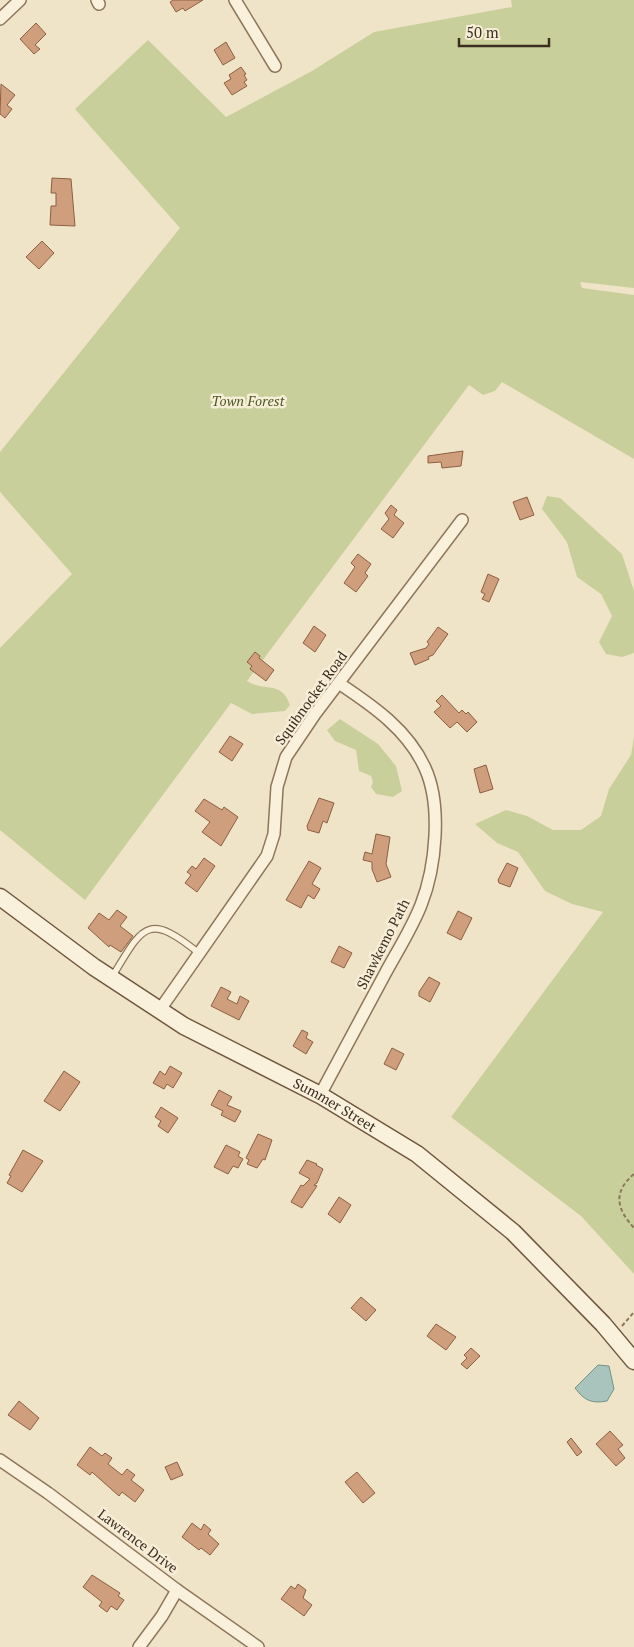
<svg xmlns="http://www.w3.org/2000/svg" width="634" height="1647" font-family="'PT Serif',serif">
  <rect width="100%" height="100%" fill="#f0e4c8"/>
  <g fill="#c9cf9b">
    <path d="M511 0H634V288L580 282 582 288 634 295V459L502 382 495 391 483 395 469 385 247 681C264 692 282 680 290 705L285 711 252 714 231 703 85 900 0 830V648L72 574 0 492V452L180 228 75 109 148 40 226 117 312 71 374 32 512 7Z"/>
    <path d="M547 496 560 498 622 554 634 591V653L622 657 606 654 599 642 612 616 601 594 577 577 567 542 542 509Z"/>
    <path d="M340 719 378 744 396 766 402 791 393 797 376 794 371 787 373 782 371 776 359 771 356 750 335 741 327 730Z"/>
    <path d="M634 737V1274L581 1216 451 1117 603 912 572 904 545 891 518 852 497 843 475 824 506 810 527 816 553 830H581L601 816 609 789 631 755Z"/>
  </g>
  <path fill="#a9c4bc" stroke="#6f938a" d="M598 1365 609 1366 614 1389 607 1401C591 1404 584 1400 575 1388Z"/>
  <g fill="#cf9f7d" stroke="#8d5f41">
    <path d="M173 0H203L185 11 183 8 176 12 170 2Z"/>
    <path d="M36 23 46 34 35 45 40 49 34 54 20 39Z"/>
    <path d="M226 42 235 58 223 65 214 50Z"/>
    <path d="M241 67 246 74 244 75 247 80 244 82 247 86 232 95 224 83 231 79 229 75Z"/>
    <path d="M1 84 15 95 7 105 12 109 5 118 0 114Z"/>
    <path d="M52 178 71 179 75 226 50 225 51 206H56V193H51Z"/>
    <path d="M42 241 54 253 39 269 26 257Z"/>
    <path d="M463 451 461 466 442 468 441 462 428 463V456Z"/>
    <path d="M527 497 534 515 520 520 513 502Z"/>
    <path d="M391 505 397 510 394 515 404 523 393 538 381 529 389 519 385 513Z"/>
    <path d="M358 554 371 564 365 573 368 576 356 592 344 583 355 567 351 563Z"/>
    <path d="M488 574 499 579 489 602 482 599 485 594 481 592Z"/>
    <path d="M314 626 326 635 315 652 303 643Z"/>
    <path d="M438 627 448 634 433 655 428 657 429 659 415 665 410 653 426 648 429 644 427 642Z"/>
    <path d="M255 652 260 656 259 658 274 670 266 681 250 669 252 666 247 662Z"/>
    <path d="M442 695 459 713 462 710 466 714 468 712 477 722 467 732 457 722 450 728 434 712 441 706 436 701Z"/>
    <path d="M230 736 243 744 232 761 219 752Z"/>
    <path d="M486 765 493 789 480 793 474 769Z"/>
    <path d="M319 798 334 803 327 823 323 821 319 833 308 830 307 826Z"/>
    <path d="M204 799 222 810 224 807 238 817 221 846 202 832 210 822 195 811Z"/>
    <path d="M376 834 390 837 386 864 391 877 377 882 372 869V862L363 860 365 852 372 854Z"/>
    <path d="M204 858 215 866 197 892 185 883 191 875 187 872 192 866 196 869Z"/>
    <path d="M309 861 321 868 312 884 320 889 314 899 308 895 301 908 286 900Z"/>
    <path d="M507 863 518 868 510 887 499 883 498 880Z"/>
    <path d="M117 910 127 917 120 926 133 936 121 952 110 945 109 947 88 928 99 913 109 920Z"/>
    <path d="M458 911 472 918 461 940 447 933Z"/>
    <path d="M339 946 352 953 344 968 331 962Z"/>
    <path d="M429 977 440 983 430 1002 419 996V992Z"/>
    <path d="M221 987 231 992 227 999 237 1004 240 996 249 1001 239 1020 211 1006Z"/>
    <path d="M302 1030 308 1033 306 1038 313 1042 306 1054 293 1046Z"/>
    <path d="M392 1048 404 1054 396 1070 384 1064Z"/>
    <path d="M170 1066 182 1073 173 1088 167 1084 164 1089 153 1083 160 1071 165 1075Z"/>
    <path d="M64 1071 80 1082 60 1111 44 1101Z"/>
    <path d="M219 1090 232 1097 227 1105 241 1111 235 1122 221 1115 223 1111 211 1105Z"/>
    <path d="M161 1107 178 1118 168 1133 158 1126 161 1121 155 1117Z"/>
    <path d="M258 1134 272 1140 265 1160 263 1159 257 1168 247 1164 249 1160 246 1158Z"/>
    <path d="M226 1145 240 1152 238 1156 243 1159 238 1168 233 1166 228 1174 214 1167Z"/>
    <path d="M23 1150 43 1161 22 1192 7 1183 11 1176 9 1175Z"/>
    <path d="M307 1160 317 1164 316 1165 323 1169 317 1183 314 1185 317 1186 302 1208 291 1202 301 1185 303 1186 310 1179 299 1173Z"/>
    <path d="M339 1197 351 1205 340 1223 328 1214Z"/>
    <path d="M361 1297 376 1310 366 1321 351 1308Z"/>
    <path d="M436 1324 456 1337 446 1350 427 1336Z"/>
    <path d="M471 1348 480 1356 467 1369 461 1364 467 1358 464 1355Z"/>
    <path d="M19 1401 39 1418 30 1430 8 1415Z"/>
    <path d="M610 1431 623 1445 618 1449 625 1458 616 1466 596 1444Z"/>
    <path d="M571 1438 582 1452 577 1456 567 1442Z"/>
    <path d="M90 1447 102 1456 105 1453 112 1458 108 1464 122 1475 127 1469 135 1475 131 1480 144 1490 135 1502 122 1492 119 1496 92 1472 90 1475 77 1465Z"/>
    <path d="M177 1462 183 1475 171 1480 165 1467Z"/>
    <path d="M357 1472 375 1493 363 1503 345 1482Z"/>
    <path d="M192 1523 201 1530 204 1524 211 1530 208 1534 219 1544 210 1555 201 1548 199 1550 182 1537Z"/>
    <path d="M92 1575 120 1593 118 1596 124 1600 117 1610 111 1606 107 1612 99 1606 102 1602 83 1587Z"/>
    <path d="M298 1584 306 1590 303 1598 312 1605 304 1616 281 1599 291 1586 295 1589Z"/>
  </g>
  <g fill="none" stroke-linecap="round" stroke-linejoin="round">
    <defs>
      <path id="lane" d="M112 977C143 926 147 911 200 954"/>
      <g id="street">
        <path d="M97 0 99 4"/>
        <path d="M235 0 275 66"/>
        <path d="M0 19 20 0"/>
        <path d="M159 1011 267 856 274 834 277 787 286 757 315 714 462 520"/>
        <path d="M320 1095C342 1054 364 1013 386 972 398 950 412 928 421 905 436 867 442 805 425 768 408 730 373 706 340 684"/>
        <path d="M0 1460 48 1493 177 1590 258 1647"/>
        <path d="M139 1647 162 1616 177 1590"/>
      </g>
      <g id="secondary">
        <path id="s1" d="M0 897 94 967 184 1026 320 1095 417 1154 513 1232 603 1324 634 1361"/>
      </g>
    </defs>
    <use href="#lane" stroke="#8d765c" stroke-width="8"/>
    <use href="#street" stroke="#8d765c" stroke-width="14"/>
    <use href="#secondary" stroke="#6f573f" stroke-width="19"/>
    <g stroke="#8d765c" stroke-width="2" stroke-dasharray="4 2.5" stroke-linecap="butt">
      <path d="M634 1174C613 1192 616 1208 634 1228"/>
      <path d="M622 1326 634 1312"/>
    </g>
    <use href="#lane" stroke="#faf1dc" stroke-width="5.5"/>
    <use href="#street" stroke="#faf1dc" stroke-width="11"/>
    <use href="#secondary" stroke="#faf1dc" stroke-width="16"/>
  </g>
  <g text-anchor="middle" stroke-width="5" stroke-linejoin="round" paint-order="stroke">
    <g font-size="14" font-style="italic" fill="#4d5a26" stroke="#f7eed8">
      <text x="248" y="406">Town Forest</text>
    </g>
    <g font-size="14" fill="#3d2e20" stroke="#f7eed8">
      <text transform="translate(311 698) rotate(-54)" y="5">Squibnocket Road</text>
      <text transform="translate(383 944) rotate(-63)" y="5">Shawkemo Path</text>
      <text dy="5" stroke="none"><textPath href="#s1" startOffset="395">Summer Street</textPath></text>
      <text transform="translate(138 1541) rotate(37)" y="5">Lawrence Drive</text>
    </g>
  </g>
  <path d="M459 38v8h90v-8" fill="none" stroke="#3d2e20" stroke-width="2.5"/>
  <text x="466" y="38" font-size="15" fill="#3d2e20" stroke="#f7eed8" stroke-width="4" paint-order="stroke">50 m</text>
</svg>
